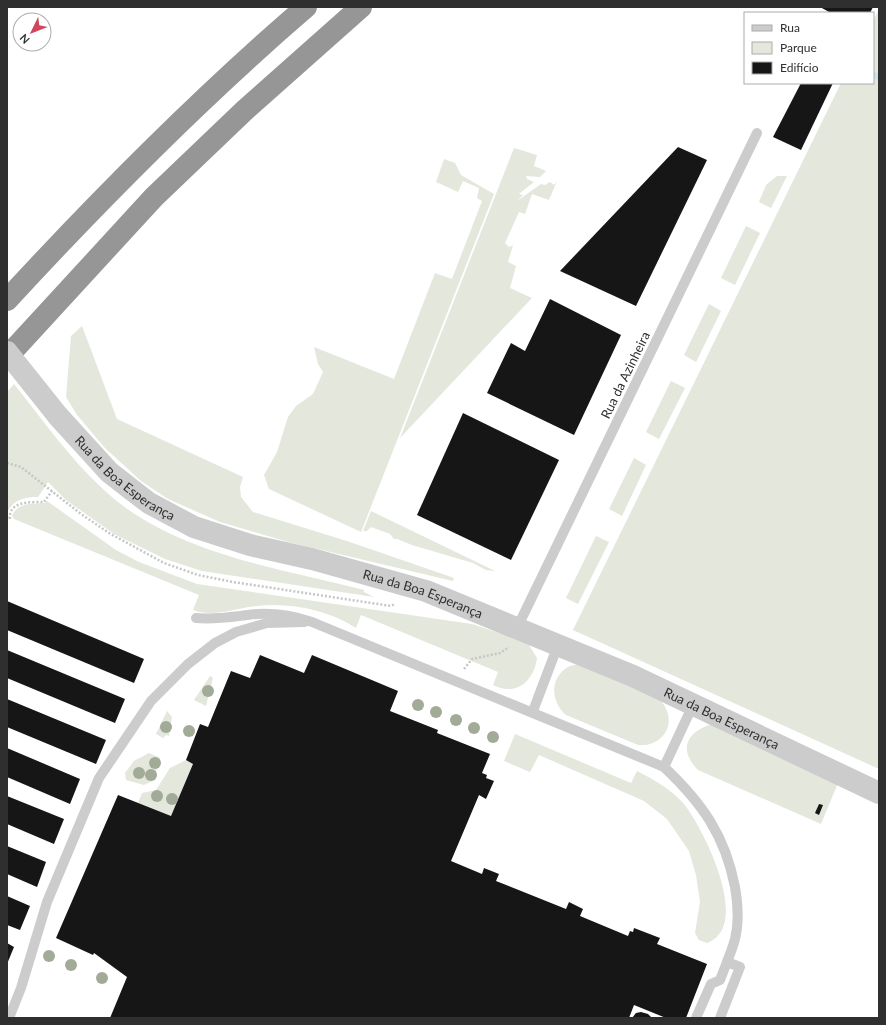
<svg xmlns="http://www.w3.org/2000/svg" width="886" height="1025" font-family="Lato,sans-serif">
  <rect width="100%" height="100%" fill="#fff"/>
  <g fill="#e3e7dc">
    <path d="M879 9V769L573 630 841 83H873V21Z"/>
    <path d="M514 148 537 155 534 166 546 171 540 177 526 176 527 179 534 182 519 194 523 195 517 201 541 184 545 185 550 182 554 185 557 181 549 200 532 194 525 214 519 212 505 243 509 247 513 245 508 262 516 266 510 288 532 298 400 438Z"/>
    <path d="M444 159 455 163 461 175 494 194 361 532 269 489 264 475 277 452 288 417 296 406 313 394 323 372 318 364 314 347 394 379 435 273 452 279 482 201 477 198 479 188 463 181 458 192 436 182Z"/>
    <path d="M777 176H787L771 208 759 202 766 185Z"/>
    <path d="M746 226 760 233 735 285 721 278Z"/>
    <path d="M709 304 721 311 696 362 684 355Z"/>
    <path d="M82 326 117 419 243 477 240 487 241 497 253 512 347 541 454 578 453 581 288 542 220 522 168 499 141 481 105 448 77 415 66 397 71 336Z"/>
    <path d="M671 381 685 388 659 439 646 432Z"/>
    <path d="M14 384C43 420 70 459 104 490 171 553 278 568 364 590V592L374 597 202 571 165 559 114 534 66 500 48 482 38 497C25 497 11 500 7 514L10 519 7 518V392Z"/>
    <path d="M634 458 646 465 622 516 609 509Z"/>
    <path d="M47 501 116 550 139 562 197 584 472 624 527 642 537 658C534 681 516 697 493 685L498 672 361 615 356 628C329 610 289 602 257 606 236 608 217 617 196 611L193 610 199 595 14 519 12 516C18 502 32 504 45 503Z"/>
    <path d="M371 511 495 571 486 570 473 563 412 545 397 539H394L390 534 371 527 367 531H363Z"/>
    <path d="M596 536 609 542 578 604 566 598Z"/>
    <path d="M583 663C606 673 631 681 653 694 666 702 674 720 665 733 659 742 649 746 638 745L566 715C551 702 549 678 568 667 572 665 578 664 583 663Z"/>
    <path d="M210 676 213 678 206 706 194 700Z"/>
    <path d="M167 711 172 717 169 736 166 735 163 738 156 734Z"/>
    <path d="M712 724 838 783 821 824 698 770C678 750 686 732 712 724Z"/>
    <path d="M515 734 631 783 637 771C653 779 672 790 684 804 703 828 753 926 707 943L699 940 695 933 700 902 696 875 689 851 667 819 644 801 539 755 530 772 504 761Z"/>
    <path d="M149 753 160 758 154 780 144 785 126 780 125 773 134 761Z"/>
    <path d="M186 760 193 764 171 816 138 803 142 793 156 790 170 768Z"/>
  </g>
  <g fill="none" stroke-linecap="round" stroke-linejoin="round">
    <path stroke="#cddfe8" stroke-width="5.5" d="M873 74 879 78"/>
  </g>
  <g fill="#161616">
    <path d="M820 7H873L870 13H831Z"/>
    <path d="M801 83H833L801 150 773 137Z"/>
    <path d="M678 147 707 160 636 306 560 271Z"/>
    <path d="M550 299 621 335 574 435 487 393 511 343 525 351Z"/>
    <path d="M463 413 559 460 511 560 417 515Z"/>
    <path d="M7 601 144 659 134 683 7 630Z"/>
    <path d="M7 650 125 699 115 723 7 678Z"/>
    <path d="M260 655 304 673 312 655 398 691 390 711 438 730 437 733 490 754 482 773 487 775 486 778 494 781 486 799 479 795 451 861 482 874 484 868 499 874 496 881 566 909 569 902 583 909 580 916 628 936 630 931 633 932 634 928 660 938 657 944 707 964 686 1018H666L634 1005 629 1018H110L127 977 94 953 93 955 56 938 118 795 171 816 193 764 186 760 200 724 208 727 231 671 250 678Z"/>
    <path d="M7 699 106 740 96 764 7 727Z"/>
    <path d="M7 748 80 779 70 804 7 777Z"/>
    <path d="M7 796 64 819 54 844 7 824Z"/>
    <path d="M819 804 823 805 819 815 815 813Z"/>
    <path d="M7 846 46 862 37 887 7 874Z"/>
    <path d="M7 896 30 906 20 930 7 925Z"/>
    <path d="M7 943 14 947 7 964Z"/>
    <path d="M641 1012 648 1014 652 1018H632L636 1013Z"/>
  </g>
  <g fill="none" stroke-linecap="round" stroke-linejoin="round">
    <g stroke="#c6c6c6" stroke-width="2.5" stroke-dasharray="2 2" stroke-linecap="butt">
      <path d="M7 463 21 467 81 514 109 533 164 563 198 575 233 582 391 606 395 604"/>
      <path d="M10 519C8 501 31 502 44 502L52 491"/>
      <path d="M464 669 472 659 500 653 509 647"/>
    </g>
    <g stroke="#ccc" stroke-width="10">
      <path d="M196 618C217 620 236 616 257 614 277 613 294 616 312 622L664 767C702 803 725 835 735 887 738 904 739 923 735 939 733 947 730 954 727 962L740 967 720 1018"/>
      <path d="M517 628 757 133"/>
      <path d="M533 711 558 645"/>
      <path d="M664 767 693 705"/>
      <path d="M9 1018 21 988 47 902 99 778 151 701 188 664 215 643 236 632 267 623 304 622"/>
      <path d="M696 1018 711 984 720 980 727 962"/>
    </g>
    <path stroke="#ccc" stroke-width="22" id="s1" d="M58 416 109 472 132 490 149 503 194 527 250 545 312 559 426 591 633 676 879 793"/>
    <g stroke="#969696" stroke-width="22">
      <path d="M7 300C102 197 200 98 306 7"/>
      <path d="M7 357 154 197 245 110 361 7"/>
    </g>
    <path stroke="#ccc" stroke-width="22" d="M7 352 58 416"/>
  </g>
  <g fill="#a2ab97">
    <circle cx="208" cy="691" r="6"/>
    <circle cx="418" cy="705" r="6"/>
    <circle cx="436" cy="712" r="6"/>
    <circle cx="456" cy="720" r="6"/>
    <circle cx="166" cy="727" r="6"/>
    <circle cx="474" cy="728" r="6"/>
    <circle cx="189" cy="731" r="6"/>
    <circle cx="493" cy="737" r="6"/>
    <circle cx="155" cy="763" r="6"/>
    <circle cx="139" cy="773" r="6"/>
    <circle cx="151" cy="775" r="6"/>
    <circle cx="157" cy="796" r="6"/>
    <circle cx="172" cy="799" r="6"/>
    <circle cx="49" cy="956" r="6"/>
    <circle cx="71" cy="965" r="6"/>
    <circle cx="102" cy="978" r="6"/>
  </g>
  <g text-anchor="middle" stroke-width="4" stroke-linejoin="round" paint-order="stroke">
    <g font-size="13" fill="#2f2f2f" stroke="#fff">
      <text transform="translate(625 375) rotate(-64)" y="5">Rua da Azinheira</text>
      <text dy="5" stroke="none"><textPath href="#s1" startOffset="92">Rua da Boa Esperança</textPath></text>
      <text dy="5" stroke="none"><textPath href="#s1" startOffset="416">Rua da Boa Esperança</textPath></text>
      <text dy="5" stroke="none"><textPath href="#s1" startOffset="740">Rua da Boa Esperança</textPath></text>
    </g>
  </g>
  <rect width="886" height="1025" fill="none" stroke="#2f2f2f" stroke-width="16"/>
  <rect x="744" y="12" width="130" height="72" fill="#ffffff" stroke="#acacac"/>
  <rect x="752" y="25" width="20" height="6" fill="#cccccc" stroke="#acacac"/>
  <text x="780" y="32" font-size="12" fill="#2f2f2f">Rua</text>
  <rect x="752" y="42" width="20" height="12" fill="#e3e7dc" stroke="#acacac"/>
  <text x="780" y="52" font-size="12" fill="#2f2f2f">Parque</text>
  <rect x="752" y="62" width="20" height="12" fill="#161616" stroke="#acacac"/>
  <text x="780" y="72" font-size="12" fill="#2f2f2f">Edifício</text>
  <g transform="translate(32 32) rotate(227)"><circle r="19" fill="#ffffff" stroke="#acacac"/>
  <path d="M0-3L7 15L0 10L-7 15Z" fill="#d0475b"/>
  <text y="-6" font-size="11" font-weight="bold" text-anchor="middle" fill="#2f2f2f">N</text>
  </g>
</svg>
